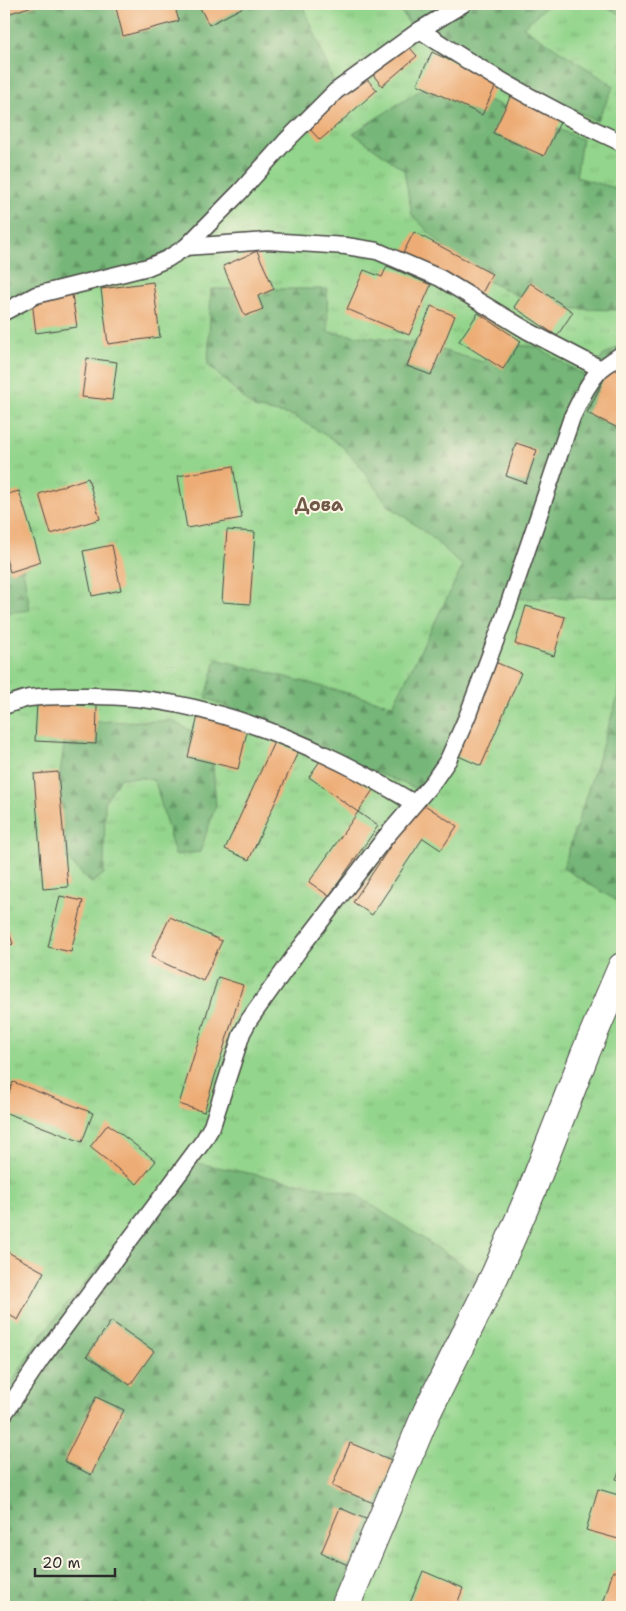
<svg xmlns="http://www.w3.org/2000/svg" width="626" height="1611" font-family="'Shantell Sans',sans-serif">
  <defs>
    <pattern id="grass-tufts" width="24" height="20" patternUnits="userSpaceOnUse" patternTransform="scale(1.25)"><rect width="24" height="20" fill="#93d58c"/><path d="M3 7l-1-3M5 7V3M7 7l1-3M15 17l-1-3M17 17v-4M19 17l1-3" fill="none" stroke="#7fb779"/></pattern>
    <pattern id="forest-firs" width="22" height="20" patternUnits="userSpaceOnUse" patternTransform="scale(1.25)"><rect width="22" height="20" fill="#76b678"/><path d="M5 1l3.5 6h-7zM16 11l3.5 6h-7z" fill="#619463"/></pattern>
  </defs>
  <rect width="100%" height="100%" fill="#fcf5e5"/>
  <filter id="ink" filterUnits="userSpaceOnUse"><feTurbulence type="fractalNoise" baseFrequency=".02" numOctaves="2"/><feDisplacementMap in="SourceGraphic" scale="10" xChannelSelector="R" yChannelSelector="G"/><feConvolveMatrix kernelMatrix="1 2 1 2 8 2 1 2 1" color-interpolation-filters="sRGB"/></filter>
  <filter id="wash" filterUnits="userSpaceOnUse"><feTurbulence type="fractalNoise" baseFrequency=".0096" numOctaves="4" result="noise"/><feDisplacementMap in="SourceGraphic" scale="20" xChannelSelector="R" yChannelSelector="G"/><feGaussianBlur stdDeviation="1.12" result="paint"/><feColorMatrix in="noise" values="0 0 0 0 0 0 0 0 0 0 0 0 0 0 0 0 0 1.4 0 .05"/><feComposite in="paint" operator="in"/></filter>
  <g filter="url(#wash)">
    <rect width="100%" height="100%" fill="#f6ead2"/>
    <rect fill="url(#grass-tufts)" stroke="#5f805c" x="4" y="4" width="618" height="1603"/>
    <g fill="url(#forest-firs)" stroke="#507052">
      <path d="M4 4H303L334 83 273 143 220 212 184 247 83 284 4 304Z"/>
      <path d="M396 4H549L523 27 614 86 597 121 413 29Z"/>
      <path d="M603 4H622V16Z"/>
      <path d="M438 79 582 139 576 177 622 190V307L619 310 542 308 466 270 412 215 404 170 353 133Z"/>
      <path d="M211 289H327L328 332 421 344 483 362 505 344 537 347 587 377 603 356 622 344V597L504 599 442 761 420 790 352 763 268 724 206 698 216 659 393 705 463 566 428 534 388 505 361 467 340 444 294 416 254 408 208 365Z"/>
      <path d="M17 534 30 610 4 613V537Z"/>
      <path d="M622 657V904L563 868 619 693Z"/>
      <path d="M172 721 211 741 216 805 200 852 175 855 155 781 145 778H120L105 801 104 874 91 883 51 843 67 722Z"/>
      <path d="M187 1161 355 1194 490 1282 342 1607H4V1396L40 1337Z"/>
    </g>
    <g id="blocks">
      <g fill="#edac75">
        <path d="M4 4H39L4 15Z"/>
        <path d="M115 4H174L179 21 123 36Z"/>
        <path d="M198 4H249L209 25Z"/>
        <path d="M405 42 417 56 382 86 370 71Z"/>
        <path d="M432 52 497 83 482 115 417 84Z"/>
        <path d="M363 75 377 90 320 140 306 125Z"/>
        <path d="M513 91 564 114 544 156 493 133Z"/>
        <path d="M414 232 492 274 481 295 403 253Z"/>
        <path d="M257 251 274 289 258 296 263 309 245 316 223 266Z"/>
        <path d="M387 266 431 285 409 335 347 309 364 270 382 277Z"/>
        <path d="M153 282 160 337 108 344 101 289Z"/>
        <path d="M530 283 573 312 557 336 514 307Z"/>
        <path d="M72 295 77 327 36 333 32 301Z"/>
        <path d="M431 306 455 316 431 375 407 366Z"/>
        <path d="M478 313 521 341 503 369 459 341Z"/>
        <path d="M87 358 117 362 112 400 82 397Z"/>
        <path d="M610 367 622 373V430L587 413Z"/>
        <path d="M516 443 537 450 526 483 506 476Z"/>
        <path d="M233 466 242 518 187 528 178 476Z"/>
        <path d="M88 478 100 519 51 534 39 494Z"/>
        <path d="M19 491 41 562 10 572 4 552V495Z"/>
        <path d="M227 530 255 532 250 604 222 602Z"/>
        <path d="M112 545 121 590 92 596 83 551Z"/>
        <path d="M526 606 565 617 554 656 515 644Z"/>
        <path d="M495 662 521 673 481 766 456 755Z"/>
        <path d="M37 703 97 706 96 744 35 741Z"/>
        <path d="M198 716 248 728 238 769 188 757Z"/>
        <path d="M274 742 298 752 249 860 225 849Z"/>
        <path d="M324 755 373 790 358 812 309 777Z"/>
        <path d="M58 772 68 887 43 889 34 774Z"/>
        <path d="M420 802 457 826 441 850 423 838 372 915 353 902Z"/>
        <path d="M358 812 378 826 329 896 309 882Z"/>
        <path d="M60 896 83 901 71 952 48 947Z"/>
        <path d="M4 917 13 944 4 947Z"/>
        <path d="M170 917 222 941 203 981 151 957Z"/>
        <path d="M218 977 243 985 204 1112 179 1104Z"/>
        <path d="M13 1082 93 1113 82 1142 4 1112V1107Z"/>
        <path d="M108 1124 156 1161 137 1184 90 1147Z"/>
        <path d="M4 1250 44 1272 18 1320 4 1312Z"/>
        <path d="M111 1321 154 1351 130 1385 87 1356Z"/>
        <path d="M96 1397 124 1410 91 1475 64 1461Z"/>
        <path d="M350 1443 394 1461 376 1504 332 1486Z"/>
        <path d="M622 1466V1482L616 1479Z"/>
        <path d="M598 1489 622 1496V1540L586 1530Z"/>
        <path d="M340 1508 368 1520 348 1565 321 1553Z"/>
        <path d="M423 1571 463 1588 456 1607H421L410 1603Z"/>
        <path d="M613 1571 622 1574V1607H602Z"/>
      </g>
    </g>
  </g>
  <g filter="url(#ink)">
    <use href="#blocks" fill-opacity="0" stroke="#494844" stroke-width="1"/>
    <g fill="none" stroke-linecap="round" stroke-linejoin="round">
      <defs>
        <g id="service">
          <path d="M420 30C484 73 553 111 622 143"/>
          <path d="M186 247 267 241 346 246 377 251 440 278 528 331 601 369"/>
          <path d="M4 312 36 295 148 267 167 259 186 247 240 192 285 142 336 91 420 30 463 4"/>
          <path d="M4 706C12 703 21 700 29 698 49 695 70 696 90 696 176 695 258 722 334 759 362 772 388 788 414 803"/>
          <path d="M4 1414 41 1359 204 1140 212 1126 242 1033 249 1020 301 947 384 839 433 782 448 760 467 717 505 615 572 417C580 401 587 384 600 370 607 364 615 359 622 354"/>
        </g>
        <path id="minor" d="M345 1607 427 1412 495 1275 532 1190 585 1054 622 967"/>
      </defs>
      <use href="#service" stroke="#494844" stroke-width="19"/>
      <use href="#minor" stroke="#494844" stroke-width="30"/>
      <use href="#service" stroke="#fff" stroke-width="16"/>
      <use href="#minor" stroke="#fff" stroke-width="28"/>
    </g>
  </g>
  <g text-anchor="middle" stroke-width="4" stroke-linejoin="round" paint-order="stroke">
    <g font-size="18" font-weight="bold" fill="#6f5845" stroke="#fcf5e5">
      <text x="319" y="511">Дова</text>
    </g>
  </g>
  <rect width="626" height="1611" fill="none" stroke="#fcf5e5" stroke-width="20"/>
  <path d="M35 1568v8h80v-8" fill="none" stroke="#2b2b2b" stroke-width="2.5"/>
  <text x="42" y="1568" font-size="15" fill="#2b2b2b" stroke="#fcf5e5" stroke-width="4" paint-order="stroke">20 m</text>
</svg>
